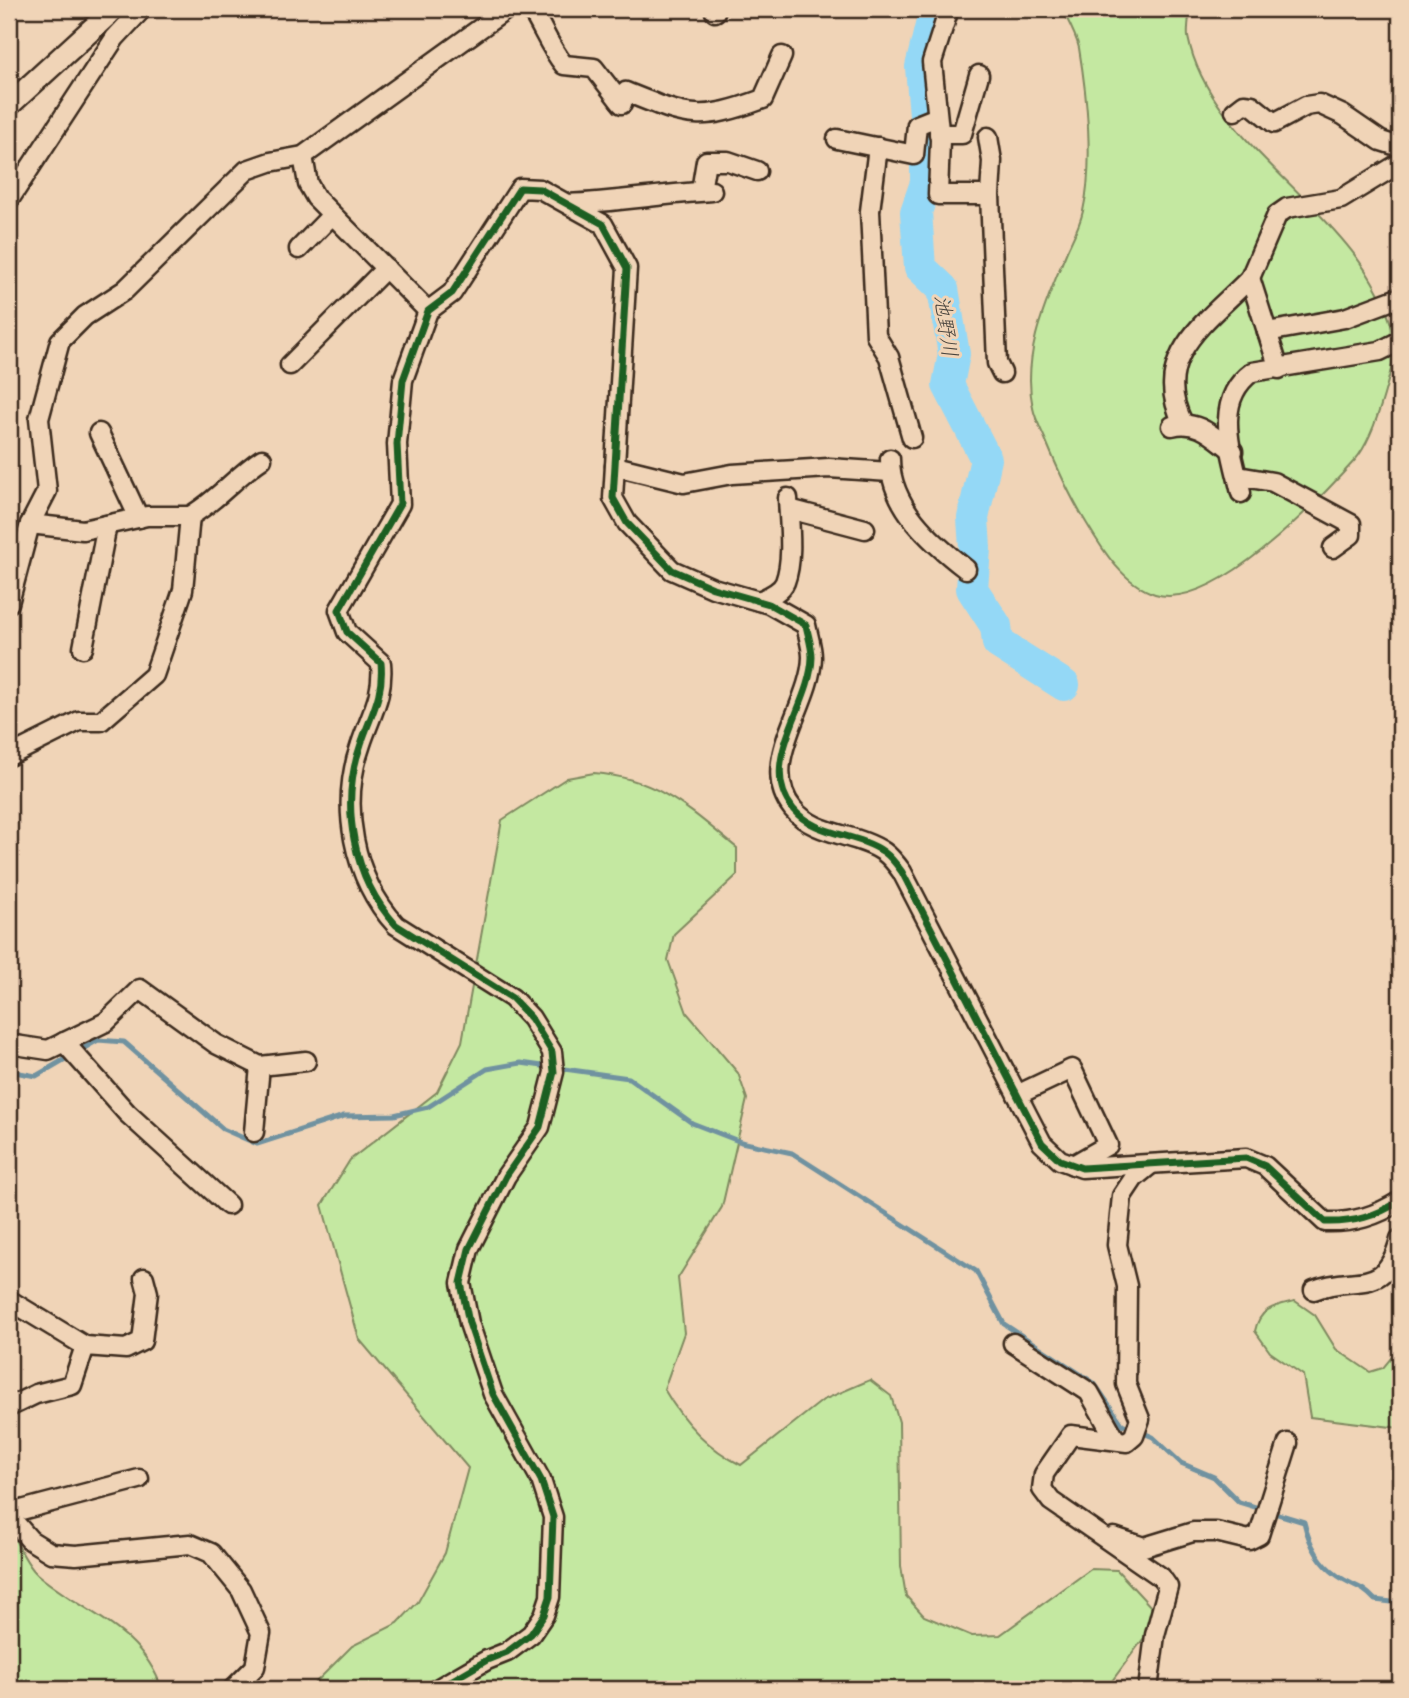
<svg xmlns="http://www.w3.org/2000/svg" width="1409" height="1698" font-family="Kalam,'Klee One',sans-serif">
  <rect width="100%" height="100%" fill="#f0d4b7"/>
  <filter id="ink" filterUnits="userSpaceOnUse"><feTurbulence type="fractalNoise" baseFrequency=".0143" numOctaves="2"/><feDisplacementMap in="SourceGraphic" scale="14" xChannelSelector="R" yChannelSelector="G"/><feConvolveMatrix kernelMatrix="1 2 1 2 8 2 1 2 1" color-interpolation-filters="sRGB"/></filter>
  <g filter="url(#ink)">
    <g fill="#c4e8a1" stroke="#808960" stroke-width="2">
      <path d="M1062 9H1190C1189 18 1187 29 1188 37 1211 152 1364 212 1393 332 1398 351 1389 377 1384 395 1378 416 1369 444 1355 460 1319 500 1214 612 1155 594 1124 584 1103 551 1087 524 1070 497 1058 470 1046 441 1042 431 1035 419 1033 408 1021 354 1047 300 1067 251 1073 238 1080 225 1083 211 1094 164 1087 96 1079 48 1076 35 1068 21 1062 9Z"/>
      <path d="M594 773C658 778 690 810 737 848V875L674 934 668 960 687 1013 738 1073 747 1099 722 1207 678 1278 684 1333 664 1389C683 1422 707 1448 741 1465L823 1400 870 1380 891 1396 899 1422 901 1566 906 1596 924 1616 972 1636 1000 1635 1091 1569 1117 1570 1152 1608 1146 1635 1106 1689H309L352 1646 398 1623 418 1602 445 1553 468 1468 359 1339 322 1205 350 1160 437 1092 462 1042 502 820 567 778Z"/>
      <path d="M1295 1301 1315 1315 1336 1349 1370 1372 1383 1368 1400 1347V1428L1310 1417 1303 1375 1270 1352 1255 1331C1260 1308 1274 1306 1295 1301Z"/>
      <path d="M9 1528C17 1542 25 1563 37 1574 82 1613 140 1626 162 1689H9Z"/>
    </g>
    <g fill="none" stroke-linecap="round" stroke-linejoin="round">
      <path stroke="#7092a0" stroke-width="5" d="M9 1071 36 1076 98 1040 124 1042 223 1129 257 1144 344 1116 394 1115 428 1107 487 1069 521 1063 629 1078 692 1123 741 1142 792 1153 976 1271 1004 1324 1094 1383 1122 1424 1153 1437 1181 1463 1214 1477 1239 1502 1304 1522C1309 1544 1319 1563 1338 1576 1354 1587 1360 1584 1375 1600L1400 1603"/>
      <path stroke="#94d8f6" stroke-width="32" d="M935 9 921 67 926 127V183L916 212 920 267 943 289 954 354 948 385 986 459 973 518 975 548 972 589 996 626 998 643 1064 685"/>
      <defs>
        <g id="minor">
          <path d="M531 9C543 28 550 48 564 65L594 68 622 104"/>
          <path d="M949 9 932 62 940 140 938 195H990L992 161 988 137"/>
          <path d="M715 12 716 9"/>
          <path d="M619 100 626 92C688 117 698 123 763 99L782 56"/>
          <path d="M1235 111 1244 104 1252 105 1274 123 1306 106 1319 104 1343 115 1381 141 1400 147"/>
          <path d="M939 134H962L979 75"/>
          <path d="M837 139 914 155 917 125 937 117"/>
          <path d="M878 147 870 211 876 336 889 357 912 438"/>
          <path d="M303 156 308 184 316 198 428 311"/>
          <path d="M701 191 706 161H728L757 171"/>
          <path d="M990 195 997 363 1002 373"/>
          <path d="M9 200 115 38 142 9"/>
          <path d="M568 204C616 202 663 194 712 191"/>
          <path d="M299 249 332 215"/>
          <path d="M1250 278 1277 215 1287 208 1341 199 1400 163"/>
          <path d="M1267 332 1345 318 1398 298 1400 302"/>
          <path d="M290 365 386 268"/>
          <path d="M1183 423C1149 357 1209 320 1250 278L1279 369"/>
          <path d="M1172 426C1198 419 1214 437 1233 451"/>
          <path d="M99 433 139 518"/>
          <path d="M890 459C890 506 931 542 966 569"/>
          <path d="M615 466 684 483 732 474 829 468 890 472"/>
          <path d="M1238 476 1273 482 1351 524V535L1333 548"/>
          <path d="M1241 493C1232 452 1212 401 1252 372L1380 351 1400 341"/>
          <path d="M789 509 865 529"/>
          <path d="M190 516C218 500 236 476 262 459"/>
          <path d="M759 601C768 597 781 592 785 582 794 558 789 523 788 498"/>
          <path d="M9 603 30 524 47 491 39 419 60 341 85 316 125 290 247 170 270 162 303 156 507 9"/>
          <path d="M83 648 107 525"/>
          <path d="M9 756 79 721H101L154 675 183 590 190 516H147L83 530 30 524"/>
          <path d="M64 1042 127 1113 228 1205"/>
          <path d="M9 1044 48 1050 106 1022 140 989 216 1044 260 1066 306 1061"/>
          <path d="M1017 1095 1072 1069 1108 1145 1073 1165"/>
          <path d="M254 1132 260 1066"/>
          <path d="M1314 1290C1356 1273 1384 1299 1400 1239"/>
          <path d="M9 1300 85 1346 72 1385 36 1394 9 1407"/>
          <path d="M1013 1343 1089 1392 1116 1440"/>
          <path d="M85 1346 126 1349 142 1341 148 1293 144 1278"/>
          <path d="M9 1510 11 1518 30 1540 51 1553 76 1555 190 1544 211 1553 241 1590 261 1633 255 1667 233 1689"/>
          <path d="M10 1513 139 1479"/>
          <path d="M1114 1537 1144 1547 1193 1532H1216L1249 1540 1259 1535 1288 1443"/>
          <path d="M437 1689 487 1660 507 1652 531 1634 544 1615 550 1597 553 1517 541 1480 493 1394 469 1323 461 1283 469 1249 506 1176 540 1127 554 1072 552 1052 531 1018 512 998 396 925C353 878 339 805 361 744 371 714 384 695 381 663L347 632 339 610 400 504 397 444 403 380 428 311 452 293 520 188 540 189 603 224 627 268 613 498 627 523 672 570 713 588 769 604 806 625C808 635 812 647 812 657 811 706 756 763 793 809 815 836 857 833 884 852 891 857 897 865 902 872L1042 1143 1060 1160 1082 1168 1246 1158 1265 1166 1325 1222C1354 1223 1376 1216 1400 1201"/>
          <path d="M1148 1689 1155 1635 1168 1587 1161 1577 1051 1501 1042 1489 1044 1474 1071 1435 1127 1442 1134 1436 1140 1419 1126 1384 1127 1286 1117 1245 1122 1196 1134 1178 1150 1165"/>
        </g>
        <path id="tertiary" d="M9 105 114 9"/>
      </defs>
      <use href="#minor" stroke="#3b2a1e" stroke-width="23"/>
      <use href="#tertiary" stroke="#3b2a1e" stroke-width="26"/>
      <use href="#minor" stroke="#f0d4b7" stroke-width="18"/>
      <use href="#tertiary" stroke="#f0d4b7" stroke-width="21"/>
      <defs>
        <path id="cycleway" d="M437 1689 487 1660 507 1652 531 1634 544 1615 550 1597 553 1517 541 1480 493 1394 469 1323 461 1283 469 1249 506 1176 540 1127 554 1072 552 1052 531 1018 512 998 396 925C353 878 339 805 361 744 371 714 384 695 381 663L347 632 339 610 400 504 397 444 403 380 428 311 452 293 520 188 540 189 603 224 627 268 613 498 627 523 672 570 713 588 769 604 806 625C808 635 812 647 812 657 811 706 756 763 793 809 815 836 857 833 884 852 891 857 897 865 902 872L1042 1143 1060 1160 1082 1168 1246 1158 1265 1166 1325 1222C1354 1223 1376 1216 1400 1201"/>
      </defs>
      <use href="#cycleway" stroke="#f0d4b7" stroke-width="11"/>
      <use href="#cycleway" stroke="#1b5e20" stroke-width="7"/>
    </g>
  </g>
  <g text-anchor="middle" stroke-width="6" stroke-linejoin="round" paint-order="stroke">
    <g font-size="21" font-style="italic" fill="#48443e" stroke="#f0d4b7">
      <text transform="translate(946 326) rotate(82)" y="7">池野川</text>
    </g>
  </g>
  <rect width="1409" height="1698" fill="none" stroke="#f0d4b7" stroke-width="35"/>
  <rect x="18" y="18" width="1374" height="1663" fill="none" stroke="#3b2a1e" stroke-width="2.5" filter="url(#ink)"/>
</svg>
